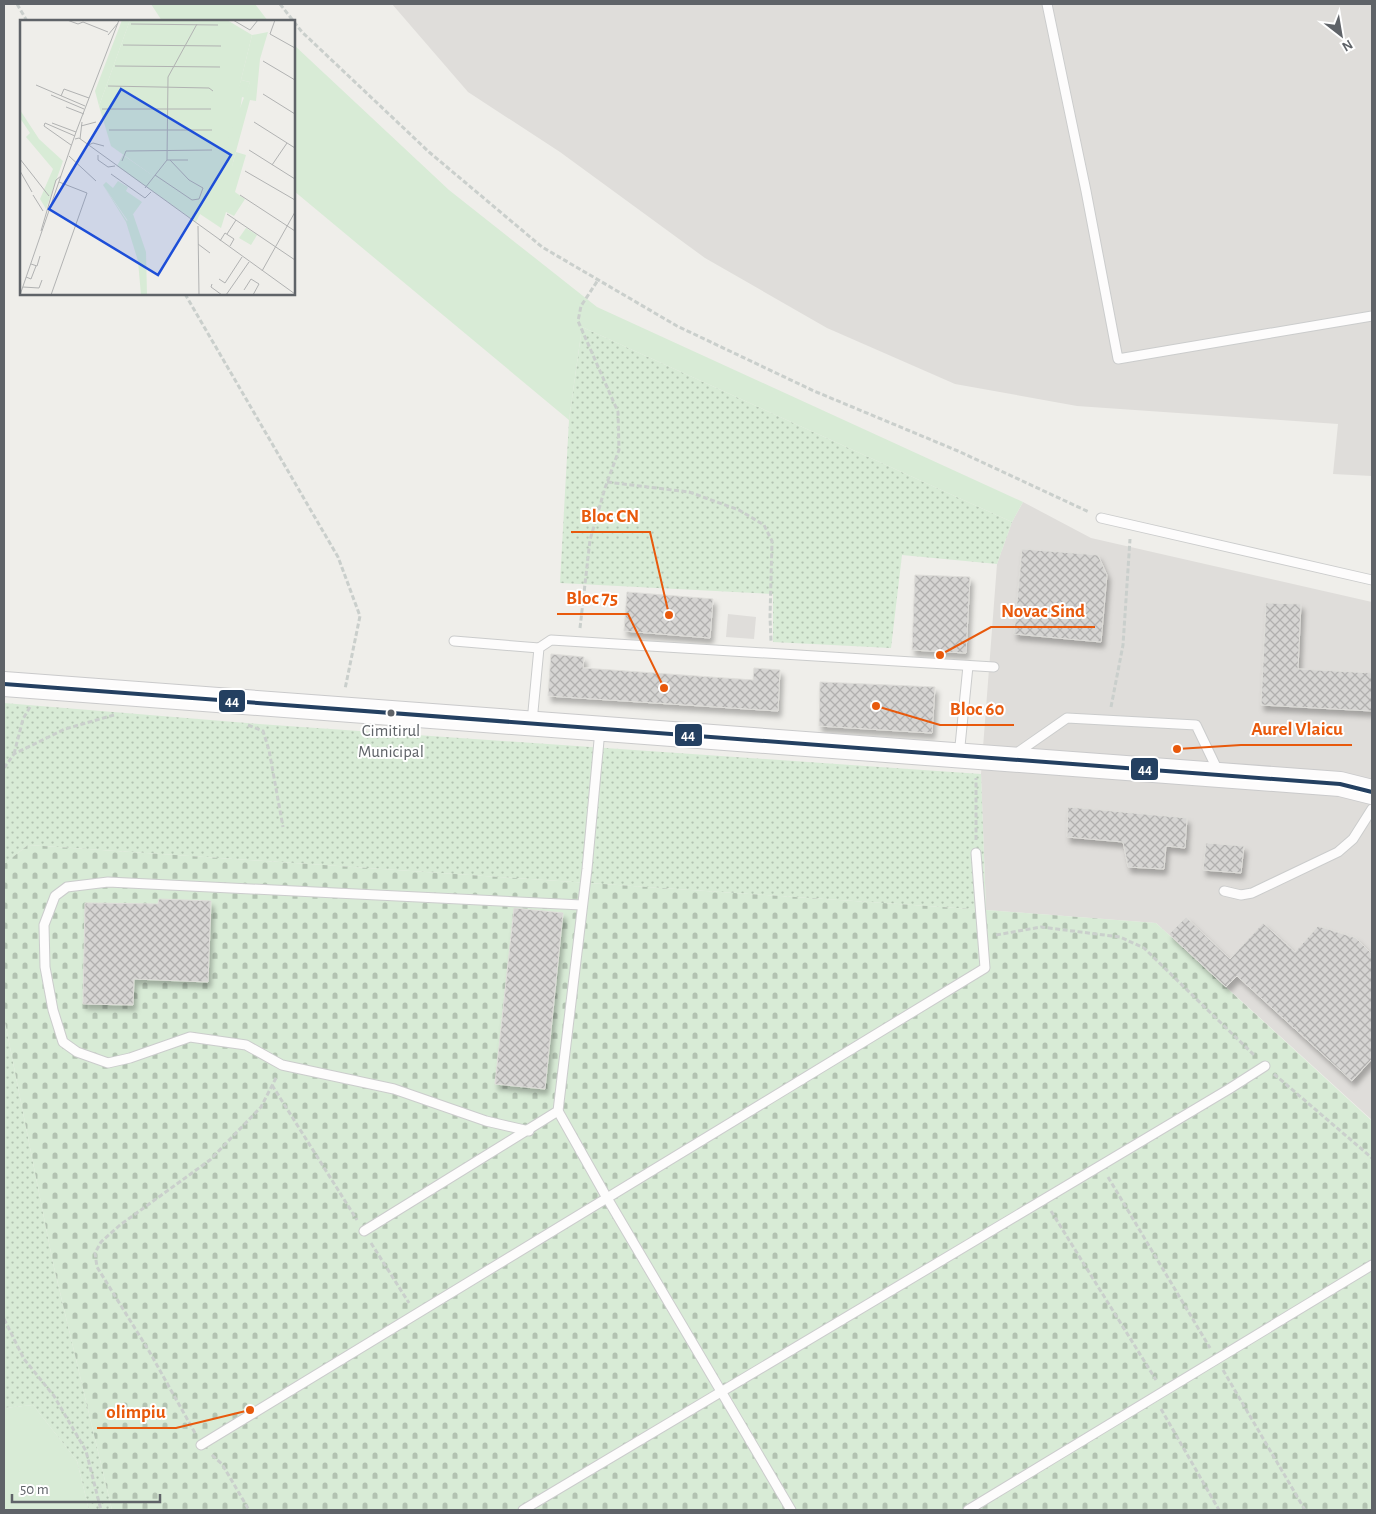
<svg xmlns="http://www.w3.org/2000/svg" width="1376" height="1514" font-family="'Alegreya Sans',sans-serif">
  <defs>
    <pattern id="grass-dots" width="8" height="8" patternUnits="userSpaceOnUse" patternTransform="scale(1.25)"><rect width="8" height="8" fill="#d8ebd6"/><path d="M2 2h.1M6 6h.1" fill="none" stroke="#b2c2b1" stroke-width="1.8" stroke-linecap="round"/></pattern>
    <pattern id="cemetery-stones" width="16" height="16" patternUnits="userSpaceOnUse" patternTransform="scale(1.25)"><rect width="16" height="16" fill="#d8ebd6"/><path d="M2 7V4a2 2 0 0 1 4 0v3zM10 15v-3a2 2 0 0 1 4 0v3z" fill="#b2c2b1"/></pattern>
    <pattern id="building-cross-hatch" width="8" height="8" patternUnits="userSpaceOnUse" patternTransform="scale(1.25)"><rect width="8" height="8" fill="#d6d5d3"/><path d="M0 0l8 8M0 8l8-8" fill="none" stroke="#b1b0af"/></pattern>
    <filter id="shadow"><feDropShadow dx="3" dy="5.5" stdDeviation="2.5" flood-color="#0004"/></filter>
  </defs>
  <rect width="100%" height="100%" fill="#efeeea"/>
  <g fill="#dfddda">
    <path d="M392 4H1372V476L1333 474 1338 424 1077 406 955 384 827 328 705 258 560 152 468 92Z"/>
    <path d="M1023 502 1091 538 1372 602V1120L1156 923 986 910 981 774 997 564 1012 522Z"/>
    <path d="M728 614 756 617 754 639 726 637Z"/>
  </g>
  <g fill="url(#grass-dots)">
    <path d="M582 327 1012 522 997 564 902 555 891 648 773 642V594L560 583 569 420Z"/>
    <path d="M4 703 259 724 981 774 986 910 28 845 4 864Z"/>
    <path d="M4 1017 53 1263 112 1510H89L77 1461 33 1405 4 1408Z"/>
  </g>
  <path fill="url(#cemetery-stones)" d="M28 845 986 910 1156 923 1372 1121V1510H112L53 1263 4 1017V864Z"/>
  <g fill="#d8ebd6">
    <path d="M151 4H255L268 21H162Z"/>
    <path d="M294 45 449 190 597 307 1023 502 1012 522 582 327 569 420 294 191Z"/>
    <path d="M33 1405 77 1461 89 1510H4V1408Z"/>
  </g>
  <g fill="url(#building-cross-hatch)" stroke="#deddd9" filter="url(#shadow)">
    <path d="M1022 549 1098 555 1107 575 1101 642 1014 634Z"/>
    <path d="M915 575 970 577 966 653 912 650Z"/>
    <path d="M627 592 713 599 710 638 624 631Z"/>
    <path d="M1266 603 1301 604 1298 669 1372 673V711L1261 705Z"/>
    <path d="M551 654 584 657 583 668 753 680 754 668 780 670 778 711 548 696Z"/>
    <path d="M820 682 935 687 932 733 819 726Z"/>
    <path d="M1068 807 1187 818 1185 848 1166 846 1164 869 1128 867 1123 842 1067 837Z"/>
    <path d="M1206 843 1244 846 1241 873 1203 870Z"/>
    <path d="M159 899 211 901 208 982 134 979 133 1005 83 1004 85 903 158 904Z"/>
    <path d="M514 908 563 913 545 1089 495 1084Z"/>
    <path d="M1186 917 1230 959 1263 923 1295 952 1318 926 1356 938 1372 954V1059L1352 1081 1237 976 1226 987 1169 934Z"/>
  </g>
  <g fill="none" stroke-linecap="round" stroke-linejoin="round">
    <defs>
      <g id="lane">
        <path d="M1047 4 1086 191 1118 359 1372 316"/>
        <path d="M1101 518 1372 580"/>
        <path d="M454 641 539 648"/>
        <path d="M532 722 539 648 551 640 994 667"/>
        <path d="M1014 755 1067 718 1196 725 1219 773"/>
        <path d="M959 756 968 666"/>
        <path d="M1224 891 1241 895 1252 893 1338 852 1353 839 1372 809"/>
        <path d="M558 1111 607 1198 791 1510"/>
        <path d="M529 1131 486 1121 394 1089 282 1065 246 1045 190 1037 130 1058 108 1063 77 1052 63 1042 53 1010 45 967 44 925 55 896 67 887 108 882 582 905"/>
        <path d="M364 1231 558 1111 587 869 600 730"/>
        <path d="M201 1445 985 968 976 853"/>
        <path d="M523 1510 1229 1089 1265 1066"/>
        <path d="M968 1510 1372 1265"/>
      </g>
      <path id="secondary" d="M4 684 1340 784 1372 792"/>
    </defs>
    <use href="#lane" stroke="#cbcccc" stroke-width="11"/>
    <use href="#secondary" stroke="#cacacb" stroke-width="26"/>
    <g stroke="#cacfcc" stroke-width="3" stroke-dasharray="5 2.5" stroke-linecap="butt">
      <path d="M17 4 27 21"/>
      <path d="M280 4 302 32 429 152 542 247 677 326 814 391 958 451 1089 512"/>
      <path d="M185 294 338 557 360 616 345 689"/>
      <path d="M607 482 689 492 739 510 764 525 772 541 770 617 771 641"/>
      <path d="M580 628 590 540 605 488 619 450 618 412 578 321 581 306 598 280"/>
      <path d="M1111 707 1123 645 1130 539"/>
      <path d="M248 725 263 731 269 750 283 827"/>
      <path d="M14 754 23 719 30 707"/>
      <path d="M4 768 14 754 65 729 114 715"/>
      <path d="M976 840V778"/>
      <path d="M996 935 1041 927 1120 937 1144 948 1255 1056"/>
      <path d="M1274 1074 1372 1158"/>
      <path d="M272 1085 357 1220"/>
      <path d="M1108 1177 1210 1348"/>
      <path d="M1051 1211 1156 1380"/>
      <path d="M371 1243 409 1303"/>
      <path d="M4 1319 24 1359 54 1396 86 1451 101 1510"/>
      <path d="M1223 1370 1305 1510"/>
      <path d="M1161 1409 1219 1510"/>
      <path d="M195 1433 149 1351 97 1267 95 1253 101 1242 120 1225 210 1160 261 1107 277 1076"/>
      <path d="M212 1455 222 1464 249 1510"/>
    </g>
    <use href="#lane" stroke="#fdfcfc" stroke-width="9"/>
    <use href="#secondary" stroke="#fdfcfc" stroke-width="24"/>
    <defs>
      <path id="bus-1" d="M4 684 1340 784 1372 792"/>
    </defs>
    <use href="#bus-1" stroke="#fff" stroke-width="8"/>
    <use href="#bus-1" stroke="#244061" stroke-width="4"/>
  </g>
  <circle fill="#5f6368" stroke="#fff" stroke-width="2" cx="391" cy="713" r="4.5"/>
  <g text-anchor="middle" stroke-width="4" stroke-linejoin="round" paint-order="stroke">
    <g font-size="17" fill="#5f6368" stroke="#fff">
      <text x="391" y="736">Cimitirul<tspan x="391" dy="21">Municipal</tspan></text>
    </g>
  </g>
  <g transform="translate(20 20)">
    <rect width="275" height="275" fill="#efeeea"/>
    <path d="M102 0H110L79 86 75 71ZM221 60 230 62 225 78 222 77 212 146 216 132 226 135 215 172 225 179 214 196 206 192 201 208 180 194 176 202 97 146 103 135 177 186H182ZM0 90 19 119 43 141 26 189 20 179 33 149 6 117 10 113 0 98ZM98 161 108 167 106 171 122 182 108 201 83 165 86 162 93 168ZM226 208 237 215 231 225 219 218Z" fill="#d8ebd6"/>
    <path d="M110 0H207L232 15 213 93 183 186 177 187 91 126 79 86Z" fill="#d8ebd6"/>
    <path d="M248 12 240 39 236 81 230 80 212 146 203 142 202 135 230 62 221 60 232 15ZM83 165 107 201 113 194 126 232 127 275H121L118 241 106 202Z" fill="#d8ebd6"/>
    <path fill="none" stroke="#b1b2b2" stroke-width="1" d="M47 0 58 4 63 2 88 12M213 0 230 10 238 0M255 0 250 14 275 28M111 4 198 5M88 15 98 3M103 25 201 26M243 41 275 60M95 46 200 47M16 65 65 86M88 66 189 68 193 71M243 74 275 94M31 75 64 89M41 76 44 69 69 78M46 87 64 94M82 89H191M234 102 275 128M32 103 56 112M61 106 76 102M89 110H192M55 119 59 118 275 274M60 119 62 102M51 125 24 106 25 103 55 116M66 126 73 123 84 126M229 130 275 159M78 135V140L88 147 95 146M49 136 76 161M0 139 29 176M147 140 148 57 177 4M102 141 106 131 192 130M252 145 267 123M0 151 12 172M225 151 275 180M91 154 125 178 131 172M135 155 172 180 179 179 183 168 169 160 150 140M125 168 147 140H168M13 175 23 191M220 175 275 211M207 194 275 240M178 206 179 275M21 211 36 160 41 156M207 214 216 200M200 221 205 213 214 219 210 226M178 224 190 233M0 241V261M11 244 17 246 20 236M242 251 275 192M6 257 11 259 16 246M199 259 205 263 222 237M192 264 191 267 202 275M3 267 19 268 22 260M224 270 231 259 239 264 233 275M0 275 56 112 99 0M31 275 67 173 39 162M206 275 229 242"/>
    <path fill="#1d4ed8" fill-opacity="0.15" stroke="#1d4ed8" stroke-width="2.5" d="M101 69 211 135 138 255 29 189Z"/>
    <rect width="275" height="275" fill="none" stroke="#5f6368" stroke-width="2.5"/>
  </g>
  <path fill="none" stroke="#e8590c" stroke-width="2" d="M669 615L650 532H571M664 688L628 614H557M940 655L991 627H1095M876 706L940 725H1014M1177 749L1241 745H1352M250 1410L176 1428H97"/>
  <g fill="#e8590c" stroke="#fff" stroke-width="2">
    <circle cx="669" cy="615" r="5"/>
    <circle cx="664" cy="688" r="5"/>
    <circle cx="940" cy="655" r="5"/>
    <circle cx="876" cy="706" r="5"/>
    <circle cx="1177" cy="749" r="5"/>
    <circle cx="250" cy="1410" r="5"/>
  </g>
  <g font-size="19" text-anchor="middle" font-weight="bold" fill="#e8590c" stroke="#fff" stroke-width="4" stroke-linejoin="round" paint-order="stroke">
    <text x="610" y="522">Bloc CN</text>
    <text x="592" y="604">Bloc 75</text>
    <text x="1043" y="617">Novac Sind</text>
    <text x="977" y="715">Bloc 60</text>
    <text x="1297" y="735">Aurel Vlaicu</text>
    <text x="136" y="1418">olimpiu</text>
  </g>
  <g stroke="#fff" stroke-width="2">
    <rect x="218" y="689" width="28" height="24" rx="5" fill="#244061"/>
    <rect x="674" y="723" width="29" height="24" rx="5" fill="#244061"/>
    <rect x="1130" y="757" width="29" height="24" rx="5" fill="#244061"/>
  </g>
  <g font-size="14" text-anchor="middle" font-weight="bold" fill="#fff">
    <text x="232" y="706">44</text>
    <text x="688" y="740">44</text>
    <text x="1145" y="774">44</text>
  </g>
  <rect width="1376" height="1514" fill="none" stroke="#5f6368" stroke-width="10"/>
  <g transform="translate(1341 35) rotate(149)" stroke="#ffffff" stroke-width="4" paint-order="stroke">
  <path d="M0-4L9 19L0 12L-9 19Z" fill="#5f6368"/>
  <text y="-8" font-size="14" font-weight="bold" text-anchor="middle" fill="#5f6368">N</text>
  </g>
  <path d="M12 1494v8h148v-8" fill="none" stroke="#5f6368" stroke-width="2.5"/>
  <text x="20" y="1494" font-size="15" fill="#5f6368" stroke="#ffffff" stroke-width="4" paint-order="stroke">50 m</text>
</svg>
